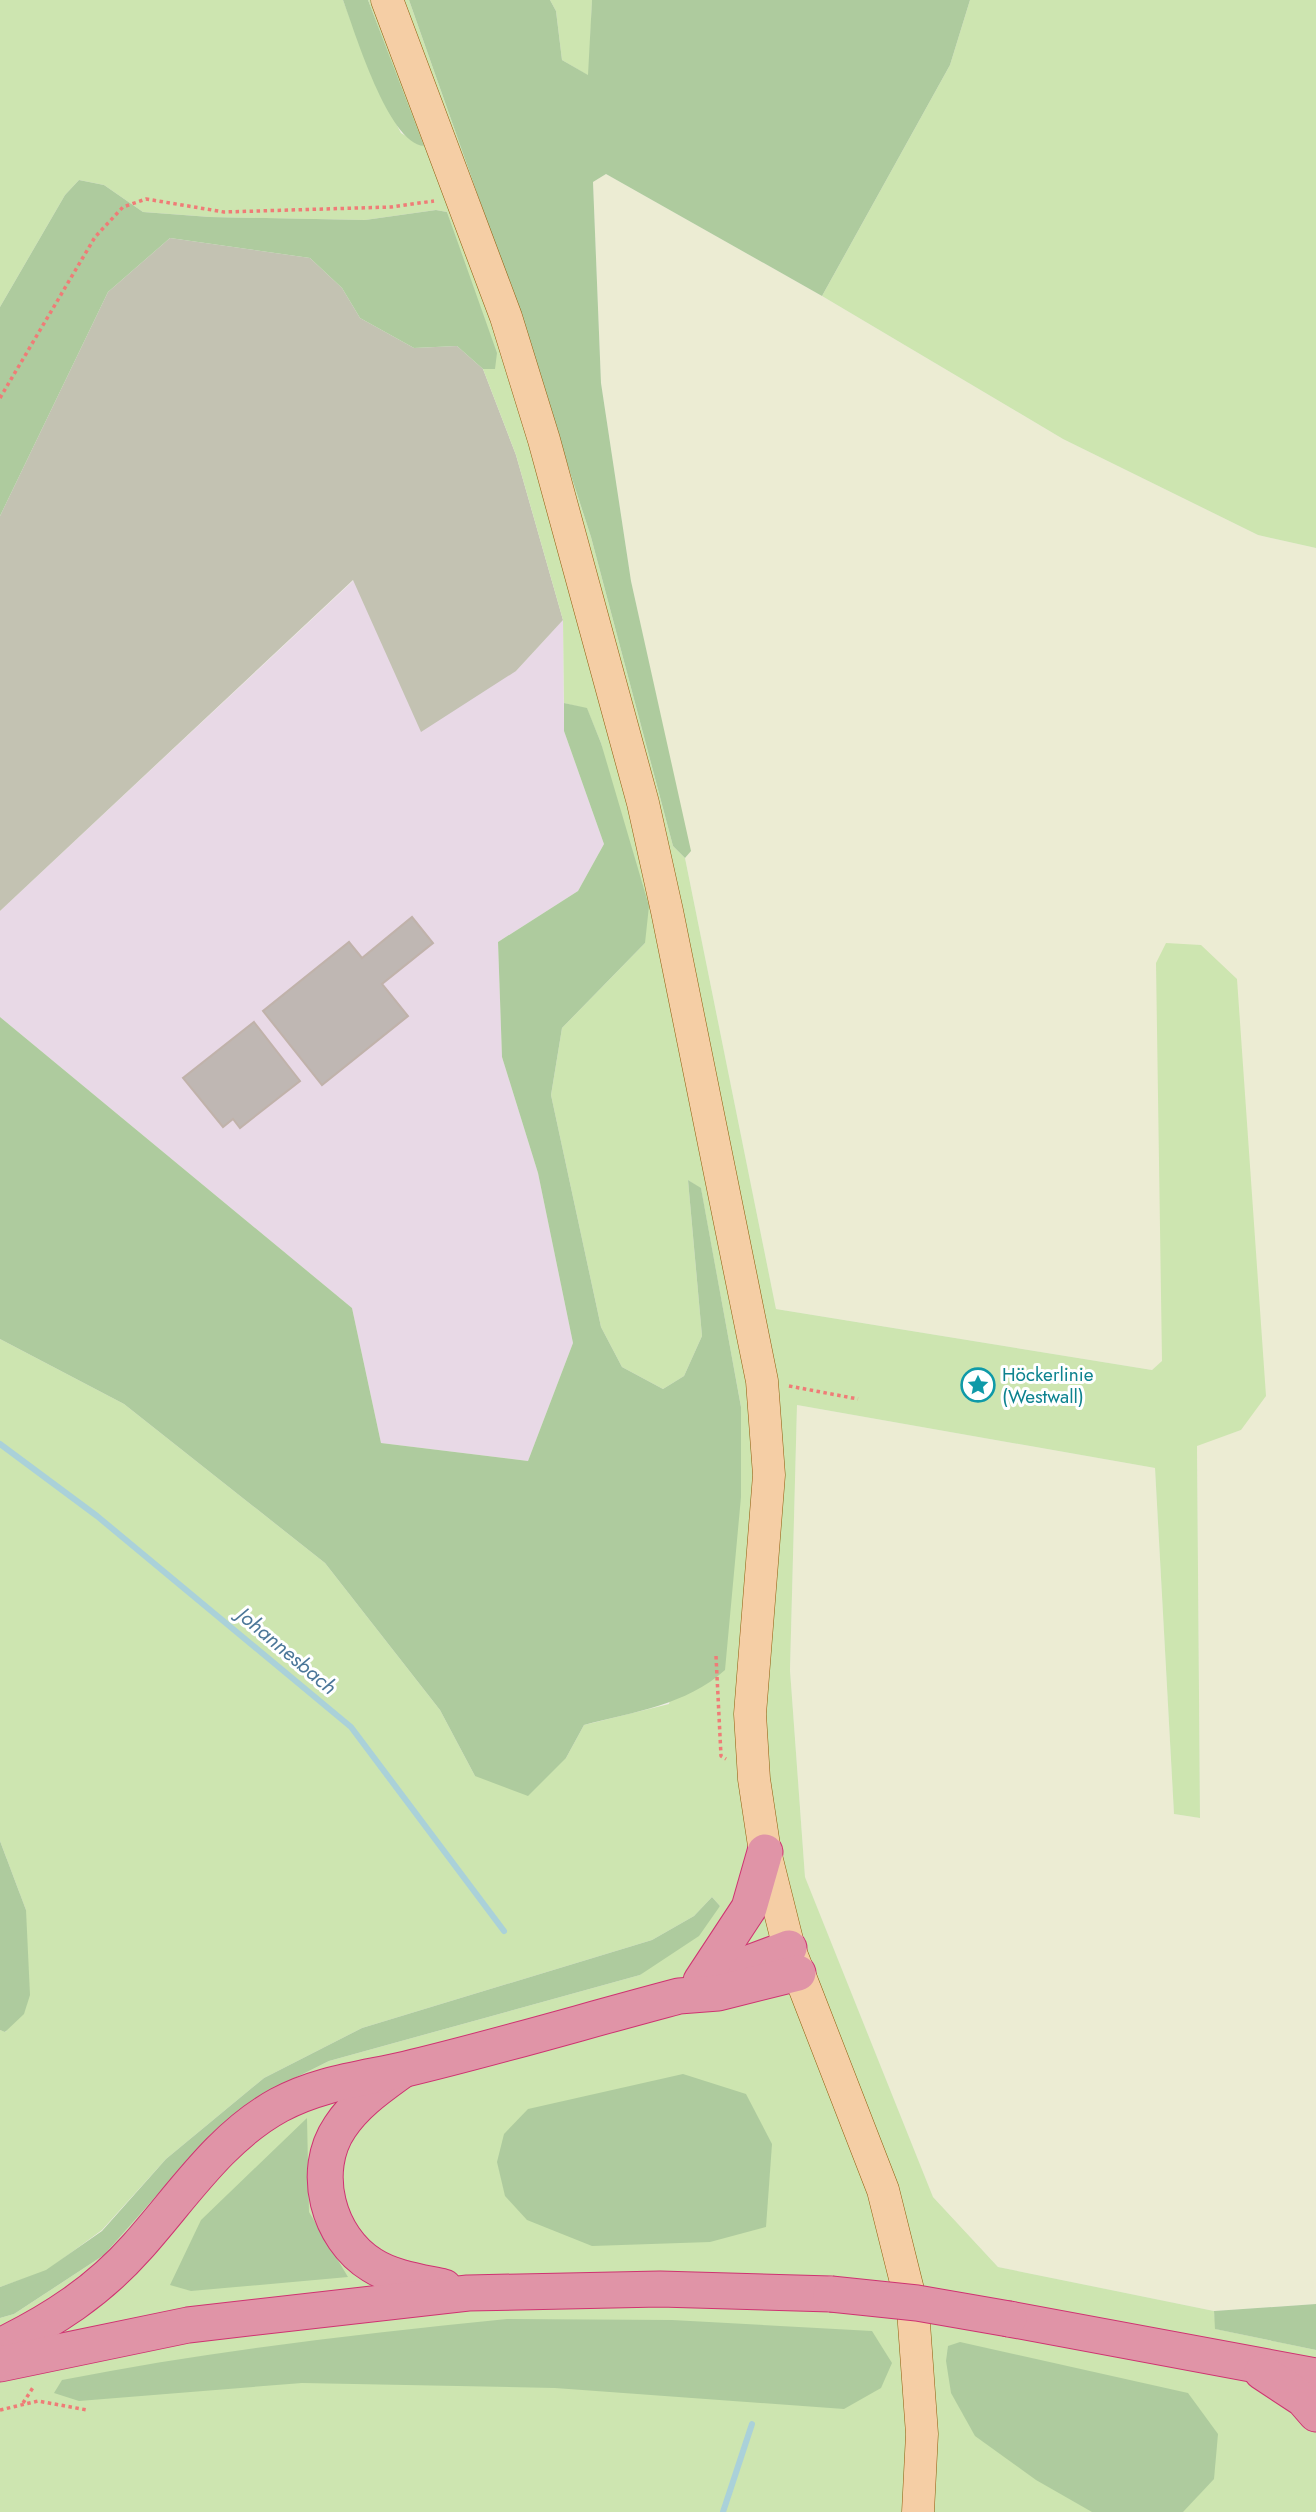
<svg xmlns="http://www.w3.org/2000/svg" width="1316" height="2512" font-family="Jost,sans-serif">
  <rect width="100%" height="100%" fill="#efece6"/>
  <path fill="#e8d9e6" d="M354 580 516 671 563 620 564 731 604 844 578 891 498 942 502 1057 538 1173 573 1343 528 1461 381 1443 352 1308 0 1017V911Z"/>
  <path fill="#c3c2b2" d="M170 238 310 258 342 288 360 318 414 348 457 346 483 369 516 455 563 620 516 671 421 732 353 580 0 911V516L108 292Z"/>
  <path fill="#ececd3" d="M606 174 822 296 1063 439 1258 535 1316 548V2304L1214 2311 998 2267 933 2197 805 1877 790 1670 797 1405 1155 1468 1174 1814 1200 1818 1197 1445 1241 1430 1162 1362 1152 1370 776 1309 685 858 690 851 631 581 601 383 593 182Z"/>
  <g fill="#cde5b0">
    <path d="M0 0H343L375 83 401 133 423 146 368 0H409L509 284 591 537 673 846 685 858 776 1309 1152 1370 1162 1361 1156 963 1166 943 1201 945 1237 979 1266 1396 1241 1430 1197 1446 1200 1818 1174 1814 1155 1468 797 1405 790 1670 805 1877 933 2197 998 2267 1214 2311 1216 2329 1316 2350V2512H0V2318L14 2314 104 2255 211 2134 275 2088 329 2061 640 1975 720 1906 712 1897 694 1916 652 1940 362 2028 264 2078 166 2159 102 2230 46 2271 0 2287V2030L6 2032 26 1910 0 1841V1339L124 1404 325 1563 440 1710 475 1776 566 1758 584 1725 669 1704 741 1407 701 1189 688 1180 702 1336 684 1376 663 1389 622 1367 601 1327 551 1095 562 1028 645 943 601 743 587 709 564 703 563 620 516 455 483 369H495L447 212 436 210 365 220 210 217 143 212 104 185 79 180 65 195 0 307Z"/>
    <path d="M550 0H592L589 76 562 60 556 11Z"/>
    <path d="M970 0H1316V548L1258 535 1063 439 822 296 950 65Z"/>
  </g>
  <g fill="#aecb9e">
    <path d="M343 0H368L424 146C388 143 355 32 343 0Z"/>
    <path d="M409 0H550L556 11 562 60 588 75 592 0H970L950 65 822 296 606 174 593 182 601 383 631 581 691 851 685 858 673 846 591 537 509 284Z"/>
    <path d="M79 180 104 185 143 212 210 217 365 220 436 210 447 212 497 353 495 369H483L457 346 414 348 360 318 342 288 310 258 170 238 108 292 0 516V307L65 195Z"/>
    <path d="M564 703 587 708 601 743 649 906 645 943 562 1028 551 1095 601 1327 622 1367 663 1389 684 1376 702 1336 688 1180 701 1188 741 1407V1497L725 1670C686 1705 634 1712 584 1725L566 1758 528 1796 475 1776 440 1710 325 1563 124 1404 0 1339V1017L352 1308 381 1443 528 1461 573 1343 538 1173 502 1057 498 942 578 891 604 844 564 731Z"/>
    <path d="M0 1841 26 1910 30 1995 24 2014 5 2032 0 2030Z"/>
    <path d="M712 1897 720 1906 699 1936 640 1975 329 2061 275 2088 211 2134 104 2255 14 2314 0 2318V2287L46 2270 102 2231 166 2159 264 2078 362 2028 652 1940 694 1916Z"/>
    <path d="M683 2074 746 2094 772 2144 766 2227 710 2242 592 2246 527 2220 505 2196 497 2162 504 2134 528 2109Z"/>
    <path d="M307 2118 309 2212 348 2277 191 2291 170 2285 201 2220Z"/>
    <path d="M1316 2304V2350L1215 2329 1214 2311Z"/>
    <path d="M507 2319 672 2320 872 2331 892 2363 881 2388 844 2409 555 2388 302 2383 79 2401 54 2393 62 2380C209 2351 357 2334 507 2319Z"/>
    <path d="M960 2342 1188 2393 1218 2434 1214 2479 1183 2512H1092L1036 2480 975 2436 951 2393 946 2361 948 2346Z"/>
  </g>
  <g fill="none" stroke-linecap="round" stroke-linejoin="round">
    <g stroke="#aad1d9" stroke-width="6">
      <path d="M0 1444 97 1516 351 1727 504 1931"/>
      <path d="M723 2512 752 2424"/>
    </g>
  </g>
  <g fill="#bfb7b3" stroke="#c0b2aa" stroke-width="2">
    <path d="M412 917 433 943 382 984 408 1016 322 1085 263 1011 349 942 362 958Z"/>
    <path d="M254 1022 300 1081 240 1128 233 1119 223 1127 183 1078Z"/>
  </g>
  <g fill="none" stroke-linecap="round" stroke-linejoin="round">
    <defs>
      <path id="major" d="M387 0 506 317 544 440 643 803 667 911 762 1381 769 1475 750 1714 754 1779 765 1852 789 1948 883 2190 913 2310 922 2434 918 2512"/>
      <g id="highway">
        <path d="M730 1970 789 1948"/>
        <path d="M701 1981 749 1908 765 1852"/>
        <path d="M400 2072C378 2088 355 2104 340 2127 310 2171 328 2238 372 2265 392 2278 421 2282 444 2287"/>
        <path d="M1009 2319 1316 2376"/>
        <path d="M0 2346C52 2321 98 2291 137 2247 181 2198 220 2137 279 2105 320 2083 362 2079 406 2069 498 2047 588 2020 679 1996L718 1993 798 1973"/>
        <path d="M0 2364 188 2325 468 2293 660 2289 831 2294"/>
        <path d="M1262 2372 1303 2399 1316 2414"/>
      </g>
    </defs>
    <use href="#major" stroke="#8f5c0b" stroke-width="33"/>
    <use href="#highway" stroke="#ce3371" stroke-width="37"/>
    <g stroke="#ef7c77" stroke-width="3.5" stroke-dasharray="3.5 3.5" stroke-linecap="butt">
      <path d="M0 398 95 237 123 207 146 199 224 212 391 207 434 201"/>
      <path d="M789 1386 858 1399"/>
      <path d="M716 1656 721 1756 726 1759"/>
      <path d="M23 2403 34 2386"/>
      <path d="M0 2410 38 2401 87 2410"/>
    </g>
    <use href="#major" stroke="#f5cea5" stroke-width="32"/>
    <use href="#highway" stroke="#e094a7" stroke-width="35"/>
    <defs>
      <path id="highway-bridge" d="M831 2294 917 2303 1009 2319"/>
    </defs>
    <use href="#highway-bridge" stroke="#ce3371" stroke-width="37" stroke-linecap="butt"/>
    <use href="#highway-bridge" stroke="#e094a7" stroke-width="35"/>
  </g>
  <defs>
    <symbol id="sight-ring" viewBox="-11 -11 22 22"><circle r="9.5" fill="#fff" stroke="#0f9aa8" stroke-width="1.5"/><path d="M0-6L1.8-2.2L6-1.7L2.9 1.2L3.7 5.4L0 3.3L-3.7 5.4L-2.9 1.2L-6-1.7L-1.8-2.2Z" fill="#0f9aa8"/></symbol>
  </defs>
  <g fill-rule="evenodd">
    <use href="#sight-ring" x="959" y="1366" width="38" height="38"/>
  </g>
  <g text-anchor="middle" stroke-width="6" stroke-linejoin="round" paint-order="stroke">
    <g font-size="19" fill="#0d838f" stroke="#fff" text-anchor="start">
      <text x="1002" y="1381">Höckerlinie<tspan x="1002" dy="22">(Westwall)</tspan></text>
    </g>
    <g font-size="21" font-style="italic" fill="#4c7799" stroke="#fff">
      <text transform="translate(287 1651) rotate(40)" y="7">Johannesbach</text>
    </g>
  </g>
</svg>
